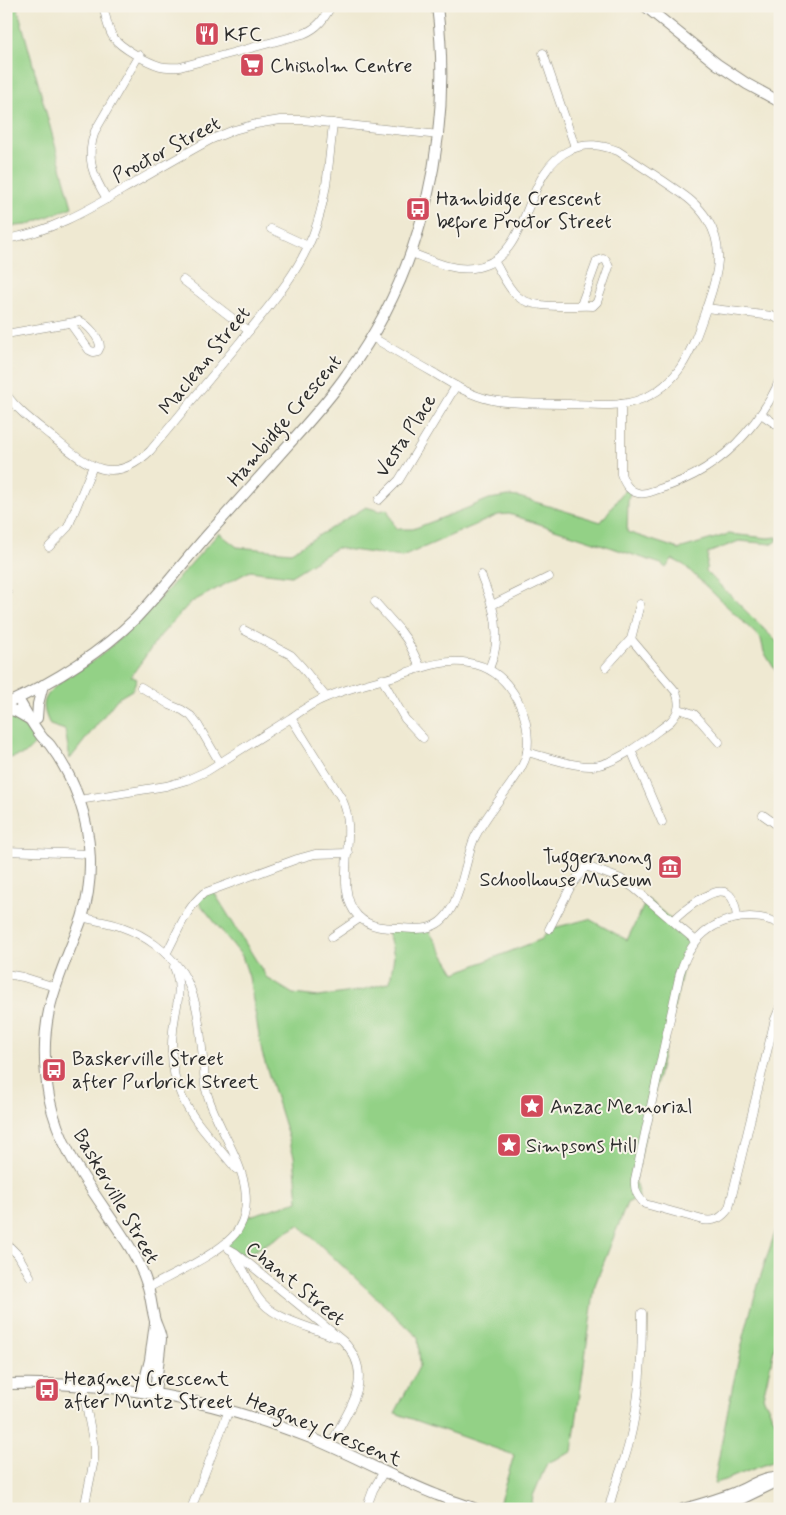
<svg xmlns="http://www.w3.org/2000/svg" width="786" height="1515" font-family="Mynerve,sans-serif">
  <rect width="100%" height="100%" fill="#f7f3e8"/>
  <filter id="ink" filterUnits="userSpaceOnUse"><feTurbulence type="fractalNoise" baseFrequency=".02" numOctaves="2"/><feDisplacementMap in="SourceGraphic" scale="10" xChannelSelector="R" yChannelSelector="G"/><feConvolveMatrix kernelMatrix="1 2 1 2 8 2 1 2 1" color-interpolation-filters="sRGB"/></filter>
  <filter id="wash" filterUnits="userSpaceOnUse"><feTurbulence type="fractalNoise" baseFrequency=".0096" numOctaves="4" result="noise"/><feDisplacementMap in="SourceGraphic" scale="20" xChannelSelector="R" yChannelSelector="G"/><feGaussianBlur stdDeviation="1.12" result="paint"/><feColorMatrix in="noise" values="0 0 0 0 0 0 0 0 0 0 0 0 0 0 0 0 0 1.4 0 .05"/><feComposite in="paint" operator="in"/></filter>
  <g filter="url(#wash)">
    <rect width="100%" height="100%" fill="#efe9d2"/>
    <g fill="#93d186" stroke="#5f7e58">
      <path d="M6 6H17L72 207 27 225 6 227Z"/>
      <path d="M626 488 630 492 628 501 627 532 679 549 729 534 768 538 777 537V541L771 544 739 541 708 553 706 571 780 645V678L764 652 761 639 684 565 672 559 666 568 661 564 509 514 498 515 402 557 336 548 291 576 250 571 190 603 160 636 131 676 137 679 132 690 117 699 70 759 65 730 50 725C47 718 42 708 45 700 52 682 87 667 101 655 145 618 181 574 219 533L237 547 291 552 366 507 380 511 387 509 396 529H413L465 509 489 499 508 496 519 497 601 522Z"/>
      <path d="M6 717 18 721 38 741 25 754 6 759Z"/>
      <path d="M212 889 267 978 293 994 319 997 358 991 390 982 394 956 387 928H427L455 973 542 939 549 929 589 919 627 940 647 899 696 941 685 959 635 1179 639 1197 627 1203 595 1285 572 1452 547 1463 533 1496 531 1509 498 1508 514 1455 395 1413 420 1365 418 1337 299 1225 242 1258 225 1245 243 1218 298 1201 294 1156 262 1053 249 977 242 956 196 899Z"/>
      <path d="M780 1220V1324L763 1397 780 1430V1459L714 1484C730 1394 747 1306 780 1220Z"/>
    </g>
  </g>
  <g filter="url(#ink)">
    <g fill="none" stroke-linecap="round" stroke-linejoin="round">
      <defs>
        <g id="street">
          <path d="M103 6C106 16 107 28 113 37 121 48 147 62 160 66 167 68 173 67 180 67L303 34C318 28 324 19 331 6"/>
          <path d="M543 53 575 147"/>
          <path d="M107 199C93 176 85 159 95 131L139 55"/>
          <path d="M271 229 308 246"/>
          <path d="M6 239C49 232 85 212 122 190 152 173 182 155 212 139L234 130 256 124 280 120H303L439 135"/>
          <path d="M494 261C501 272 507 287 517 296 532 310 572 305 593 306L597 302 609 267 606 260 603 259 597 261 581 305"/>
          <path d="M183 280 249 331"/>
          <path d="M706 308 772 316 780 320"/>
          <path d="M6 334 80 321C88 325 100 338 100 347L98 351 93 352 89 350 72 326 73 323"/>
          <path d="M372 337C392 349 413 361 434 373 452 384 471 396 492 400 517 405 545 403 571 404 589 404 609 407 628 403 680 392 693 347 708 303 718 274 725 247 707 219 696 201 679 192 662 180 647 170 633 161 618 151 602 145 587 142 570 150 520 172 534 260 473 268 452 271 431 260 411 253"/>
          <path d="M6 394C18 411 35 423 51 436 85 463 111 489 150 451 180 415 210 378 240 342 267 308 297 276 313 235 327 199 329 161 333 123"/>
          <path d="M621 404V474C624 482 628 491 638 493 644 495 650 492 656 490 690 480 722 461 745 434 760 417 772 399 780 379"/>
          <path d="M761 414 780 427"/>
          <path d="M379 500 399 480 456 386"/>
          <path d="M49 547 68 527 93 466"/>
          <path d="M481 575C494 608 504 635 489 669"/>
          <path d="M6 593H7"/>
          <path d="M375 602 399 629 407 640 421 668"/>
          <path d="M492 605 549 577"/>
          <path d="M244 630 291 655 302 667 326 697"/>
          <path d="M606 667 631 639 640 604"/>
          <path d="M382 679 405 719 423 738"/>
          <path d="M141 687 170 705 182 710 191 716 198 725 220 763"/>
          <path d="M679 709 694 714 697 717 719 742"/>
          <path d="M631 750 662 822"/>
          <path d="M527 752C546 757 574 767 592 766 617 765 649 737 670 722 679 713 681 704 676 692L631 639"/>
          <path d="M79 800 166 786 187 780 207 771 291 718 342 799C346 808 348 816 348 825 350 852 337 895 358 916 370 928 385 928 400 928 411 929 421 930 430 927 461 918 463 864 474 839 483 820 498 802 510 785 517 775 525 764 527 752 530 733 525 711 514 694 504 678 489 666 469 663 443 658 416 670 392 677 370 683 348 688 327 697 314 702 302 710 291 718"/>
          <path d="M763 815 780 827"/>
          <path d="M6 851 90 854"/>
          <path d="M82 917C95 921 109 922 122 927 145 935 168 952 182 972 200 1000 200 1035 204 1067 204 1076 204 1085 207 1093 216 1125 240 1156 245 1188 247 1202 246 1216 239 1228 228 1250 171 1275 148 1288"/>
          <path d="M673 921C682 912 713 885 727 893 735 898 736 910 737 918"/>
          <path d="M780 924C749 909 710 919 692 947 686 955 683 964 680 973L635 1179C634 1190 637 1196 645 1204L703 1220C715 1222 722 1218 729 1208L775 1019 780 1007"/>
          <path d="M549 929 571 886 586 866 621 879 634 888 696 941"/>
          <path d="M332 937 360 918"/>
          <path d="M166 954C177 934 186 908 204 893L297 859 315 854 348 853"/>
          <path d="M174 967C184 991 175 1007 173 1031 165 1097 198 1122 236 1169"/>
          <path d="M6 974 23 977 55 987"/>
          <path d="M6 1243 18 1255 30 1276"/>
          <path d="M229 1249 236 1253 343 1341C378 1377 347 1410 330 1446"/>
          <path d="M234 1255C244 1268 249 1283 257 1296 272 1320 310 1326 334 1337"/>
          <path d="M82 1385 94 1446V1460L84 1509"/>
          <path d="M191 1509 229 1410"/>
          <path d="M366 1509 373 1490 384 1471"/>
          <path d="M609 1509C613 1486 624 1465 629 1443 640 1400 642 1357 642 1313"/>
        </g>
        <g id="secondary">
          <path d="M645 6 717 64 747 84 780 102"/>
          <path d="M18 699C26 712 33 726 42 737 44 740 48 742 50 745 62 761 72 780 79 799 92 836 94 880 82 918 71 949 56 978 49 1011 43 1039 44 1069 49 1097 61 1158 101 1199 131 1249 138 1261 144 1274 148 1287 151 1298 152 1310 155 1321 157 1327 160 1332 161 1339L155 1393"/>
          <path d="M6 704C54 682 98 655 136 618 162 591 185 560 210 532 234 506 257 480 280 454 303 428 327 403 347 374 424 269 453 134 437 6"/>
          <path d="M6 709 15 711 29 719"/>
          <path d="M37 718 38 704 43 685"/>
          <path d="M6 1384C118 1381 212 1399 316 1440 357 1457 396 1479 437 1495 449 1500 463 1504 476 1509"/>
          <path d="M142 1391 150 1360 155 1323"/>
          <path d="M683 1509C701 1504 719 1499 736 1492 749 1487 762 1477 776 1477"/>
          <path d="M715 1509 741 1499 772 1484 776 1477 780 1475"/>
        </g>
      </defs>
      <use href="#street" stroke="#8d8a7e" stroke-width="9"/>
      <use href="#secondary" stroke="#8d8a7e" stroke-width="12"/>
      <use href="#street" stroke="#fff" stroke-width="8"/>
      <use href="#secondary" stroke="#fff" stroke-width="10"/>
    </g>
  </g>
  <defs>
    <symbol id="restaurant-square" viewBox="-11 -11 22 22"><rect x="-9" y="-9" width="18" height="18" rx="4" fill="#d1495b" stroke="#f7f3e8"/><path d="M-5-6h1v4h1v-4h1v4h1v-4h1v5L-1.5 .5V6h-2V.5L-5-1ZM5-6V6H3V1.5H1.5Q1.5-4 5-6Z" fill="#fff"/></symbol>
    <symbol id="supermarket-square" viewBox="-11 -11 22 22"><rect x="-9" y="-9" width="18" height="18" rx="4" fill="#d1495b" stroke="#f7f3e8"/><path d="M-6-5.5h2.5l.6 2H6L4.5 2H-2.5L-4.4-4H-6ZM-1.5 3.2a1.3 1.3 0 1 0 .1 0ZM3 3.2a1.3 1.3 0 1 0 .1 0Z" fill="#fff"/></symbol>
    <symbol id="bus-square" viewBox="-11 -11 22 22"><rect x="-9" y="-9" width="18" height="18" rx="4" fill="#d1495b" stroke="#f7f3e8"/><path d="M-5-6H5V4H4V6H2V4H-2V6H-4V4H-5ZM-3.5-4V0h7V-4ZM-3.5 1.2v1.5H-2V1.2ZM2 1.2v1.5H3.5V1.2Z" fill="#fff"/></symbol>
    <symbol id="museum-square" viewBox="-11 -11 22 22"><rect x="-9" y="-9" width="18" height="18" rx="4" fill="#d1495b" stroke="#f7f3e8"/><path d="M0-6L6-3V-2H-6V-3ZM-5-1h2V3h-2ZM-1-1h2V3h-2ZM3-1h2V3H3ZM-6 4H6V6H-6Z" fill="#fff"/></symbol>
    <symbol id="sight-square" viewBox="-11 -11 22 22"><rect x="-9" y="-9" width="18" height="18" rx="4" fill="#d1495b" stroke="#f7f3e8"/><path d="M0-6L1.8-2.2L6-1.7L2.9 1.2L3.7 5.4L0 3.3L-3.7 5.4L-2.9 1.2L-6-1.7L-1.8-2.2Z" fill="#fff"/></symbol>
  </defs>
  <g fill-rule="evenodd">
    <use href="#restaurant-square" x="193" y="20" width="28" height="28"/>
    <use href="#supermarket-square" x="238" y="51" width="28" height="28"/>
    <use href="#bus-square" x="404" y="195" width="28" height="28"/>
    <use href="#museum-square" x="656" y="853" width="28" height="28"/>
    <use href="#bus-square" x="40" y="1056" width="28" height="28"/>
    <use href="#sight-square" x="518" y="1092" width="28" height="28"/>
    <use href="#sight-square" x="495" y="1131" width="28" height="28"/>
    <use href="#bus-square" x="33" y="1376" width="28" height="28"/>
  </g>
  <g text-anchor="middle" stroke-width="4" stroke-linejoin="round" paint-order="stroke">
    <g font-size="20" fill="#2b2b2b" stroke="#f7f3e8" text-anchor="start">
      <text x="224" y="41">KFC</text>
      <text x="270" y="72">Chisholm Centre</text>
      <text x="436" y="205">Hambidge Crescent<tspan x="436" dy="23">before Proctor Street</tspan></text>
      <text x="652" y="863" text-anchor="end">Tuggeranong<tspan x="652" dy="23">Schoolhouse Museum</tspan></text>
      <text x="72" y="1065">Baskerville Street<tspan x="72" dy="23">after Purbrick Street</tspan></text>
      <text x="550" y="1113">Anzac Memorial</text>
      <text x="526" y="1152">Simpsons Hill</text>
      <text x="64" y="1385">Heagney Crescent<tspan x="64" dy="23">after Muntz Street</tspan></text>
    </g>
    <g font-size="20" fill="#2b2b2b" stroke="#f7f3e8">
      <text transform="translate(166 149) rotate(-28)" y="7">Proctor Street</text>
      <text transform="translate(204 360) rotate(-51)" y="7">Maclean Street</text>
      <text transform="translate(284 420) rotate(-50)" y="7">Hambidge Crescent</text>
      <text transform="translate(405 435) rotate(-57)" y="7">Vesta Place</text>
      <text transform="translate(117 1196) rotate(60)" y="7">Baskerville Street</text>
      <text transform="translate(296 1283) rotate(39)" y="7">Chant Street</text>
      <text transform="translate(324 1429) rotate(22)" y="7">Heagney Crescent</text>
    </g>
  </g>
  <rect width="786" height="1515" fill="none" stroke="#f7f3e8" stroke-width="25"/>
</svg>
